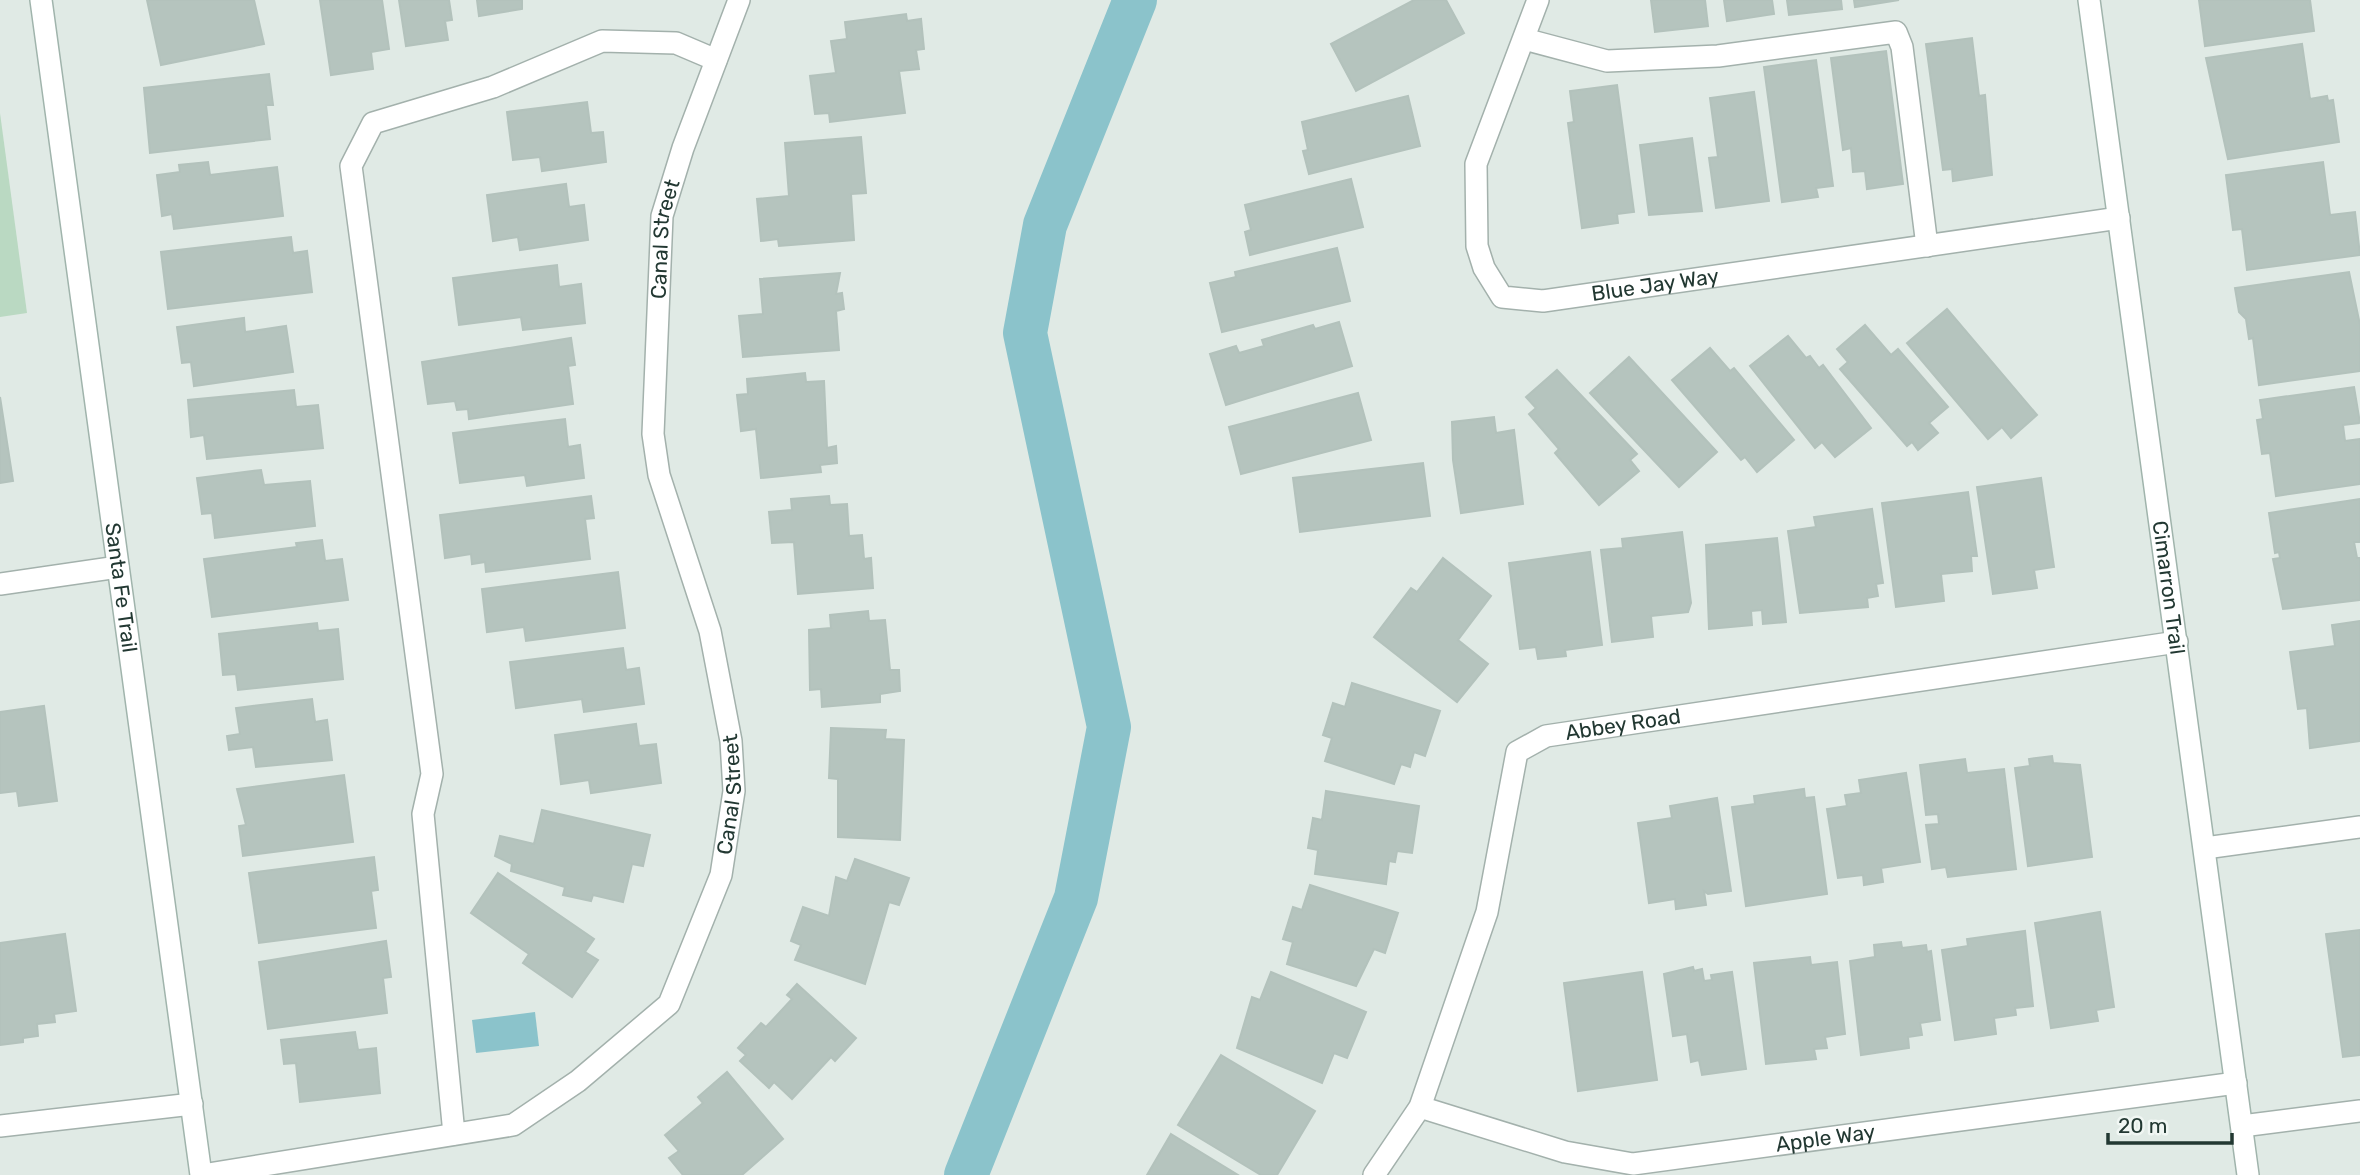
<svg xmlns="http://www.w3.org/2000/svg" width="2360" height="1175" font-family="Rubik,sans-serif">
  <rect width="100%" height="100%" fill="#e0eae5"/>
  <path fill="#bad9c2" d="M0 113 27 313 0 317Z"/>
  <path fill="#8bc3cb" d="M535 1012 539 1046 476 1053 472 1020Z"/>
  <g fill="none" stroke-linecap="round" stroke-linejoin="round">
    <path stroke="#8bc3cb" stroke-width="44" d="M966 1175 1076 898 1109 727 1025 333 1045 225 1135 0"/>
  </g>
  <g fill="#b5c4be" stroke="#b3c2bc" stroke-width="2">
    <path d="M147 0H254L264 44 161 65Z"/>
    <path d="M320 0H382L389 49 371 52 373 69 331 75Z"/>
    <path d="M399 0H449L452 20 445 21 448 40 406 46Z"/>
    <path d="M477 0H522V9L479 16Z"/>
    <path d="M1414 0H1446L1464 33 1356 91 1331 44Z"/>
    <path d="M1651 0H1705L1708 26 1655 32Z"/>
    <path d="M1724 0H1772L1774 14 1727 21Z"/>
    <path d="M1787 0H1841L1842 9 1789 15Z"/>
    <path d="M1854 0H1899L1855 7Z"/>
    <path d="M2199 0H2310L2314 31 2205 46Z"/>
    <path d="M906 14 907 21 921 19 924 49 916 50 919 69 899 71 905 113 830 122 829 113 815 114 810 76 836 73 831 41 847 39 845 22Z"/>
    <path d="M1972 38 1979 96 1985 95 1992 175 1953 181 1952 169 1943 170 1926 44Z"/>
    <path d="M2302 44 2310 99 2327 96 2328 101 2333 100 2339 142 2228 159 2206 58Z"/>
    <path d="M1886 51 1903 184 1867 189 1865 171 1853 172 1851 148 1843 150 1831 58Z"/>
    <path d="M1816 60 1833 186 1816 188 1818 197 1782 202 1764 67Z"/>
    <path d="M269 74 273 105H266L270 139 150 153 144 88Z"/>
    <path d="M1617 85 1634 212 1617 214 1618 223 1582 228 1568 123 1574 122 1570 91Z"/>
    <path d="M1754 92 1769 201 1716 208 1709 158 1718 157 1710 98Z"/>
    <path d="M1408 96 1420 146 1309 174 1303 151 1308 150 1302 122Z"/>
    <path d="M587 102 591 133 603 132 606 162 542 171 540 157 513 160 507 112Z"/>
    <path d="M861 137 866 193 851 194 854 240 779 246 778 239 761 241 757 199 789 196 785 143Z"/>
    <path d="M1692 138 1702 211 1649 215 1640 145Z"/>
    <path d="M208 162 210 175 277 167 283 216 174 229 172 214 162 216 157 175 180 172 179 165Z"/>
    <path d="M2323 162 2330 215 2355 212 2360 255 2247 270 2242 229 2233 230 2226 175Z"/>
    <path d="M1351 179 1363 227 1250 255 1245 232 1251 230 1245 205Z"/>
    <path d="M566 184 569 207 584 205 588 240 520 250 518 237 493 241 487 195Z"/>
    <path d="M291 237 293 253 307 251 312 292 168 309 161 252Z"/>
    <path d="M1337 248 1350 301 1222 332 1210 283 1236 277 1235 272Z"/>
    <path d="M557 265 559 287 581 284 585 323 523 330 521 317 459 325 453 278Z"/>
    <path d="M2349 272 2360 325V371L2259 385 2253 338 2249 339 2246 319 2239 312 2235 288Z"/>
    <path d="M840 273 836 294 842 293 844 309 836 311 839 350 743 357 739 316 763 314 760 279Z"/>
    <path d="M1947 309 2037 415 2011 438 2002 427 1988 439 1907 343Z"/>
    <path d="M244 318 245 332 286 326 293 372 194 386 191 362 182 363 177 327Z"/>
    <path d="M1339 322 1352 366 1226 405 1210 354 1236 346 1239 353 1264 346 1262 340 1313 325 1315 329Z"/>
    <path d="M1865 325 1891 355 1898 349 1948 407 1929 423 1938 433 1918 450 1912 442 1907 446 1840 369 1848 362 1837 349Z"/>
    <path d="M1788 336 1806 358 1810 356 1819 368 1823 365 1871 428 1835 457 1822 442 1815 448 1750 366Z"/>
    <path d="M571 338 575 365 568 366 573 404 469 419 468 409 457 410 455 401 428 404 422 362Z"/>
    <path d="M1710 348 1730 371 1734 368 1794 440 1757 472 1745 457 1741 460 1672 380Z"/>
    <path d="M1629 357 1717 452 1679 487 1590 393Z"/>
    <path d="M1557 370 1637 454 1630 460 1639 471 1599 505 1555 453 1559 449 1529 414 1536 408 1526 397Z"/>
    <path d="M805 373 806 382 824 381 827 448 836 446 837 463 820 465 821 472 761 478 756 429 741 431 737 395 748 394 747 379Z"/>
    <path d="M2354 387 2360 423 2343 425 2345 441 2360 439V484L2276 496 2270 453 2262 454 2257 420 2263 419 2260 400Z"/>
    <path d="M294 390 296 407 318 405 323 448 207 459 204 435 191 437 188 400Z"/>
    <path d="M1358 393 1371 440 1241 474 1229 427Z"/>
    <path d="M0 397 13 481 0 483Z"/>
    <path d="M1494 417 1496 433 1514 430 1523 504 1461 513 1453 460 1452 422Z"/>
    <path d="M565 419 568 447 580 445 584 478 527 486 525 475 460 483 453 433Z"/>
    <path d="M1423 463 1430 516 1300 532 1293 478Z"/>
    <path d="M261 470 264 485 310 481 315 526 215 538 212 513 202 514 197 478Z"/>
    <path d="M2041 478 2054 567 2034 570 2037 588 1993 594 1977 487Z"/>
    <path d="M1968 492 1977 556H1971L1972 571 1941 574 1944 601 1896 607 1882 503Z"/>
    <path d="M591 496 594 518 585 519 590 559 486 572 485 562 472 564 471 554 445 558 440 515Z"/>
    <path d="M829 496 830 505 847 504 849 536 862 535 864 559 871 558 873 588 798 594 794 542 772 543 769 512 792 510 791 499Z"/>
    <path d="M2360 499V542H2354L2357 558H2360V600L2283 609 2273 559 2280 558 2279 552 2275 553 2269 513Z"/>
    <path d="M1872 509 1883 583 1876 584 1878 596 1867 598 1868 607 1800 613 1788 531 1816 527 1814 517Z"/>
    <path d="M1682 532 1691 603 1688 612 1651 616 1653 637 1612 642 1601 550 1623 548 1622 539Z"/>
    <path d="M1777 538 1786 622 1763 624 1762 610 1751 611 1752 625 1709 629 1706 545Z"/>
    <path d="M322 540 325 561 342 559 348 600 212 617 204 559 297 547 296 543Z"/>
    <path d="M1590 552 1602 645 1565 650 1566 656 1538 659 1536 647 1520 649 1509 563Z"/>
    <path d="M1443 558 1491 596 1458 640 1488 664 1457 702 1374 637 1411 588 1417 592Z"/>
    <path d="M618 572 625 628 526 641 524 627 487 632 482 589Z"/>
    <path d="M868 611 869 621 885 620 890 670H899L900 691 880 694V702L822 707 821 689 810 690 809 630 831 628 830 615Z"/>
    <path d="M2360 621V741L2310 748 2307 708 2298 709 2290 652 2335 646 2332 625Z"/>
    <path d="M317 623 318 631 338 629 343 679 238 690 236 674 223 675 219 634Z"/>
    <path d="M623 648 626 670 639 668 644 704 584 712 582 699 516 708 510 662Z"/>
    <path d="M1352 683 1440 711 1425 756 1414 752 1410 767 1401 764 1394 784 1325 761 1332 738 1323 735 1333 703 1345 707Z"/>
    <path d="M312 699 315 722 327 720 332 760 256 767 253 747 229 750 227 736 240 734 236 708Z"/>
    <path d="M44 706 57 801 19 806 17 791 0 793V712Z"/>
    <path d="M636 724 639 746 656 744 661 783 591 793 589 780 561 784 555 735Z"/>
    <path d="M831 728 886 730 885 739 904 740 900 840 838 837V779L829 778Z"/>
    <path d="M2052 756 2053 763 2080 765 2092 857 2028 866 2015 768 2030 766 2029 759Z"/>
    <path d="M1965 759 1967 773 2004 769 2016 869 1948 877 1946 867 1932 869 1926 825 1939 824 1938 814 1926 815 1920 765Z"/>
    <path d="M1906 773 1920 862 1881 868 1883 882 1864 885 1863 875 1838 878 1827 809 1847 806 1845 795 1861 793 1859 780Z"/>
    <path d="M344 775 353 842 243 856 239 826 246 825 237 789Z"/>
    <path d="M1804 789 1805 798 1814 797 1827 894 1746 906 1732 807 1755 804 1754 796Z"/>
    <path d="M1326 791 1419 806 1412 853 1397 851 1395 862 1389 861 1386 884 1315 874 1318 850 1308 848 1313 818 1322 820Z"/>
    <path d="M1717 798 1731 891 1708 894 1704 891 1706 905 1676 909 1675 899 1649 903 1638 823 1672 818 1670 806Z"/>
    <path d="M542 810 650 835 643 866 632 864 623 902 593 895 591 901 563 895 565 887 511 871 512 864 495 856 500 836 534 844Z"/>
    <path d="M374 857 378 890 371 891 376 928 259 943 249 873Z"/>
    <path d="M855 859 909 878 899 905 889 902 865 984 795 960 801 945 791 941 803 907 829 916 836 877 847 881Z"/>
    <path d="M498 873 594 939 585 952 598 960 572 997 523 963 529 954 471 913Z"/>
    <path d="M1310 885 1398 913 1385 953 1374 949 1356 986 1287 964 1293 942 1283 939 1293 907 1302 910Z"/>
    <path d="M2100 912 2114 1007 2096 1010 2098 1021 2051 1028 2035 923Z"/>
    <path d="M2360 930V1055L2343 1057 2326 934Z"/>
    <path d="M2025 931 2033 1006 2015 1008 2016 1015 1994 1018 1996 1034 1955 1040 1942 950 1968 946 1967 939Z"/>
    <path d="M65 934 76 1011 54 1014 55 1022 37 1024 38 1036 23 1038V1042L0 1045V943Z"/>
    <path d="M386 941 391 977 383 978 387 1013 268 1029 259 962Z"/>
    <path d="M1901 942 1902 948 1926 945 1927 952 1931 951 1940 1020 1920 1023 1922 1035 1908 1037 1909 1048 1861 1055 1850 961 1875 957 1874 945Z"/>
    <path d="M1810 957 1811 965 1837 962 1845 1034 1825 1037 1827 1048 1814 1049 1816 1059 1766 1064 1754 963Z"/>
    <path d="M1693 967 1694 971 1702 969 1704 981 1712 980 1711 975 1732 972 1746 1069 1702 1075 1699 1060 1691 1062 1687 1034 1673 1036 1664 974Z"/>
    <path d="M1271 972 1366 1012 1347 1058 1334 1053 1322 1083 1237 1048 1252 997 1260 1000Z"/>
    <path d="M1642 972 1657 1080 1578 1091 1564 983Z"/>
    <path d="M797 984 856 1038 835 1061 831 1057 792 1099 774 1082 769 1088 740 1061 746 1055 738 1048 761 1023 766 1027 792 999 787 995Z"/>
    <path d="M355 1032 358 1050 376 1048 380 1093 300 1102 296 1063 284 1064 281 1040Z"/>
    <path d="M1221 1055 1315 1111 1277 1175H1261L1178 1125Z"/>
    <path d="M727 1072 783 1139 742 1175H683L669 1158 679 1151 665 1135 703 1103 698 1097Z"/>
    <path d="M1171 1134 1238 1175H1147Z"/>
  </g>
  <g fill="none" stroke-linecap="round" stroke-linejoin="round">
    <defs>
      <g id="lane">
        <path d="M1524 39 1607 61 1718 56 1896 32 1902 47 1927 246"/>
        <path d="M2242 1126 2360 1111"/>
        <path d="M454 1134 423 814 432 774 351 166 373 123 493 87 602 41 676 43 716 60"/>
      </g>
      <g id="street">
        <path id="s1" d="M1538 0 1476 164 1477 246 1484 268 1502 297 1543 301 2119 218"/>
        <path d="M0 584 118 567"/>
        <path d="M2205 848 2360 827"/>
        <path id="s2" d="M1420 1107 1565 1152 1633 1164 2236 1083"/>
        <path d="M0 1126 192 1104"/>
        <path id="s3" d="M202 1175 513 1125 578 1081 669 1004 721 875 734 791 731 741 710 631 659 475 653 434 662 216 683 148 739 0"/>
        <path id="s4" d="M1374 1175 1420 1107 1487 912 1517 752 1546 736 2177 642"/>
      </g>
      <g id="secondary">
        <path id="s5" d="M41 0 201 1175"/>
        <path id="s6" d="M2089 0 2248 1175"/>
      </g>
    </defs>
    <use href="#lane" stroke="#a3b1ac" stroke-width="24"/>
    <use href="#street" stroke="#a3b1ac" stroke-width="24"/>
    <use href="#secondary" stroke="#a0b4ac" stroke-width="24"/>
    <use href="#lane" stroke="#fff" stroke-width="21"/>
    <use href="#street" stroke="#fff" stroke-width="21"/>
    <use href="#secondary" stroke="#fff" stroke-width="21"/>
  </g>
  <g text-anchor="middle" stroke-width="6" stroke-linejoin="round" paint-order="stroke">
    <g font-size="21" fill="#223832" stroke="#f0f6f3">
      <text dy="7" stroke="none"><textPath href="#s3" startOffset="1300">Canal Street</textPath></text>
      <text dy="7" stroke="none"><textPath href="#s1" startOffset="469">Blue Jay Way</textPath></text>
      <text dy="7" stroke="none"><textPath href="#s5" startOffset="593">Santa Fe Trail</textPath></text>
      <text dy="7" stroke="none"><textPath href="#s6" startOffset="593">Cimarron Trail</textPath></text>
      <text dy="7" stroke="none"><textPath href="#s4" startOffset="562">Abbey Road</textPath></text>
      <text dy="7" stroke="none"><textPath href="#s3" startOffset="733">Canal Street</textPath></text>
      <text dy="7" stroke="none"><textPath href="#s2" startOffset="415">Apple Way</textPath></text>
    </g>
  </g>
  <path d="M2108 1133v10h124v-10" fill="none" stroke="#223832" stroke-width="3.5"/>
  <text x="2118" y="1133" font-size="21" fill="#223832" stroke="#f0f6f3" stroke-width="5" paint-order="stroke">20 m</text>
</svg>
